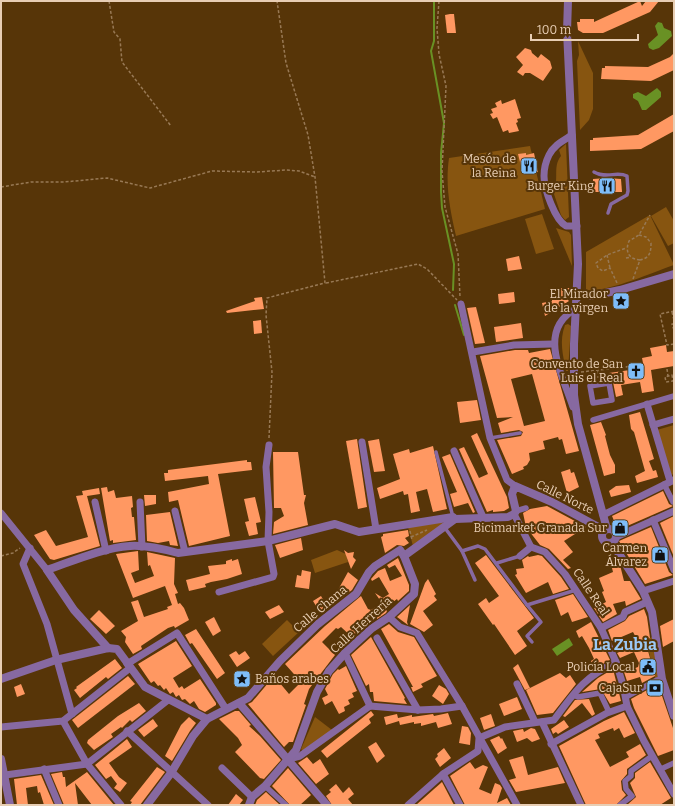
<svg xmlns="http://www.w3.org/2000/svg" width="675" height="806" font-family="Bitter,serif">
  <rect width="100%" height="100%" fill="#573508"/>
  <g fill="#875510">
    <path d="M578 41 593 73V109L589 120 580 130 577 61 579 55Z"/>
    <path d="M566 144 569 217 565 220 561 215 553 191C560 180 552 167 561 156L559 150Z"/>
    <path d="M530 146 545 209 456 236C450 210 445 185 449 158Z"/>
    <path d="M666 207 674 221V243L668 246 651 216Z"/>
    <path d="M542 214 554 249 536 254 525 219Z"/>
    <path d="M650 215 674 265C650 273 610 292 586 290V252Z"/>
    <path d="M556 228 569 232 571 235 572 266Z"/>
    <path d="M568 324 571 326 568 371H566C563 355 559 341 565 325Z"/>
    <path d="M674 425V474L671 475 657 430Z"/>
    <path d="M444 522 445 525 413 546 408 527Z"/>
    <path d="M337 550 346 554 348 562 315 573 311 560Z"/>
    <path d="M287 620 299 632 273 656 262 644Z"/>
    <path d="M652 637 659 679 656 681 646 640Z"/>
    <path d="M315 717 332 730 303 751 301 749Z"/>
  </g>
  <g fill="#699124">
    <path d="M658 22 662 23 664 28 671 31 672 36 659 48 653 50 649 48 648 44 658 35 655 26Z"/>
    <path d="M657 88 661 92V97L646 110H642L638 101 633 98V94L638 92 646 96Z"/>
    <path d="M569 638 573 645 557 656 552 649Z"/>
  </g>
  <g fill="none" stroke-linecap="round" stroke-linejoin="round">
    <g stroke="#699124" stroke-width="2">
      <path d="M434 1V41L431 51 444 123 441 153V192L442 208 454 264 453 290"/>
      <path d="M455 305 464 335"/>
    </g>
  </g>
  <g fill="#ff9862" fill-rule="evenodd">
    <path d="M640 1 642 6 646 1H659L650 12 603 33H583L578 30 577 22H580V19H594V22Z"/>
    <path d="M450 14H454L456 33H447L445 15Z"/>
    <path d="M525 48 531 50 532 53 538 58 541 54 550 61 552 68 543 81 530 73H525L523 76 517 72 523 65 516 57Z"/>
    <path d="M674 53V70L651 81 601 79 602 68H605V66L648 67 670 57Z"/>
    <path d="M515 99 521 118 517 119 518 122 516 123 519 131 509 133 508 130 503 132 497 117 493 119 490 114 493 113 491 109 497 107 495 103 501 100 502 104Z"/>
    <path d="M674 114V131L641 149 590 151V140H593V138L638 135Z"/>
    <path d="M526 153V155L534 153 538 172 523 174 518 154Z"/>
    <path d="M607 178 621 179 622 192H593V179Z"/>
    <path d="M519 256 522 269 508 271 506 259Z"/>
    <path d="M552 288H571V297H565L569 301 545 316 542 303 552 301Z"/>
    <path d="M514 292 515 302 499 304 498 294Z"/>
    <path d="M262 297 264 309 227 313 226 311 255 301 254 298Z"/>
    <path d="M476 307 485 343 475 344 467 308Z"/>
    <path d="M261 320 262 333 254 334 253 321Z"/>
    <path d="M521 323 523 338 496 342 494 327Z"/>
    <path d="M666 345 667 352 674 351V366L651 370 654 391 642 393 640 382 621 385 623 395 616 397 613 382 610 379 609 373 644 368 642 358 652 356 650 348Z"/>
    <path d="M550 349 579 451 566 454 562 439 559 440 558 437 543 441 545 449 529 453 530 460 527 465 523 467 524 469 512 474 497 440 521 436 523 432 519 430 501 433 498 423 513 417 497 418 480 356 515 350H528L529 353ZM532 374 545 421 524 426 511 379Z"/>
    <path d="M477 400 481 420 460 423 457 402Z"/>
    <path d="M640 412 654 459 649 461 653 471 656 470 658 477 637 483 635 476 645 471 634 432 631 429 629 415Z"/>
    <path d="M601 422 606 435 605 436 610 455 615 465V473L604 476 590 425Z"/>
    <path d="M477 433 507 497 509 508 504 511 493 512V510L487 512 459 449 464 447 479 478 488 474 471 436Z"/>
    <path d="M357 439 367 507 358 509 346 441Z"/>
    <path d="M379 439 385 471 374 472 368 441Z"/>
    <path d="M433 446 447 509 433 512 427 489 416 492 420 511 411 513 408 494 404 495 403 491 380 499 377 488 400 479 393 454 409 449 410 453Z"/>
    <path d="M273 452H298L304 495H306L304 503 308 525 273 534 274 522 284 516 281 508H274Z"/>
    <path d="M450 454 475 512 473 513 468 503 454 507 450 494 457 492 442 457Z"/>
    <path d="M247 460V462H251L252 470 218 474 230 536 189 546 178 500 169 502 168 492 209 484 208 476 165 481 164 473H168V470Z"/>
    <path d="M570 469 571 473 574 472 579 487 567 493 561 472Z"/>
    <path d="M629 485 631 492 611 497 609 491 616 486Z"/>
    <path d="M107 487 108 492 114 490 116 498 132 496 133 507 131 508 132 517H134L136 540 113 543V540L110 541 101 488Z"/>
    <path d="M99 488 100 494 87 496 100 546 54 560 50 559 34 535 46 530 56 546 88 537 76 496 83 495 82 491Z"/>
    <path d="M663 491 669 504 673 506 618 530 612 516Z"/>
    <path d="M144 495H156V504L145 506Z"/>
    <path d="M255 497 261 522 256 523 258 534 249 536 245 522 249 521 244 499Z"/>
    <path d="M547 506 586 527 564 541 573 552 563 560 571 568 568 569 549 549 540 545 526 527 523 513 530 509Z"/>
    <path d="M170 512 178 546 170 545 169 541 158 543 147 541 146 515Z"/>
    <path d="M674 516V557L660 523Z"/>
    <path d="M651 527 669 572 673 575 645 584 619 541Z"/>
    <path d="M408 530 409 536 405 538 409 543 404 546 397 545 385 553 381 537 383 536V534Z"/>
    <path d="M301 538 303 550 280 558 275 545Z"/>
    <path d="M344 550 348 553 354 552 353 557 356 560 351 569Z"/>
    <path d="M138 551 139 570 131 573 135 583 154 576 150 565 148 566 147 552 175 558 174 584 178 593 175 594 178 604 180 603 184 608 189 620 175 628 174 626 168 628 141 646 142 649 133 654 125 642 126 637 121 631 138 621 131 602 138 600 144 617 168 609 167 607 172 605 165 586 133 598 116 554Z"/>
    <path d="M486 555 534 618 517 631 527 646 515 655 494 624 493 625 478 604 486 598 489 603 499 596 475 563Z"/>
    <path d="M538 555 542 556 561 577 569 589 553 594 548 582 526 593 515 575 517 574 516 569 524 568 522 560 528 556 529 557Z"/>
    <path d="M398 558 409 585V591L398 601 397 599 385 608 387 611 386 613 377 619 374 615 363 622 366 626 353 638 341 627 338 629 336 628 322 642 335 655 309 689 304 704 306 705 293 742H289L284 747 248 704 252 702 274 676 289 694 301 682 285 664 325 626 361 596 368 609 371 610 382 603 375 593 383 598 389 594 379 577 372 581 371 579 378 571 385 568 390 581 402 576 395 565 389 568 387 565Z"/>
    <path d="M232 559V561L238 559 242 574 227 579 211 582 205 584 206 587 189 591 186 580 210 574 208 566 226 564V561Z"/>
    <path d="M620 565 624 581H630L641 599 626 606 625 601 613 604 617 614 603 622 599 616 604 612 598 614 594 608 606 602 602 592 604 591 599 578 613 572 612 568Z"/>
    <path d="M302 570 311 572 309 589 295 587 297 575 301 576Z"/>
    <path d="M348 572 358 580 352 590 321 614 313 601 321 596 328 608Z"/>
    <path d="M428 579 436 594 434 596 437 600 423 611 433 625 424 632 410 624 425 583Z"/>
    <path d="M573 594 588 617 572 622 568 612 561 616 555 600Z"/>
    <path d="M279 605 284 612 270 619 265 612Z"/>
    <path d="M410 605 407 622 408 625 397 617Z"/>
    <path d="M644 609 647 617 650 638 645 640 655 676 642 683 640 677 627 681 623 669 626 668 627 671 638 667 639 663 634 652 620 658 617 653 639 643 633 632 612 641 608 630 625 621 629 616Z"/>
    <path d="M99 610 115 626 106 634 90 619Z"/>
    <path d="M214 617 221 631 213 636 205 622Z"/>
    <path d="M674 619V641L663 647 660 626Z"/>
    <path d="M591 622 610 660 594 669 591 661 594 659 589 648 582 636 579 638 576 631Z"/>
    <path d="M389 624 398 632 414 637 437 676 421 684 423 687 413 692 411 687H413L381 629Z"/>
    <path d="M196 629 225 673 217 679 192 643 190 644 185 635Z"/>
    <path d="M371 637 405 698 404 699 407 704 374 701 373 692H370L369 684 366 686 351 655Z"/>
    <path d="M176 641 192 666 173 678 179 688 182 686 184 689 200 679 216 703V705L205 712 199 709 194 701 190 704 185 699 182 700 179 695 176 697 173 692 170 694 166 688 164 690 160 685 158 686 154 681 151 683 138 664Z"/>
    <path d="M236 651 239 655 245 651 250 658 237 667 229 655Z"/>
    <path d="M115 659 122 668 108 679 106 677 80 698 74 690 77 688 76 687Z"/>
    <path d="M518 664 530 688 525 690 513 668Z"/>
    <path d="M346 666 357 691 352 693 354 697 348 700 350 704 344 707 345 711 339 714 332 701 325 705 322 698 328 695 325 689 333 674 338 669 339 670Z"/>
    <path d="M613 669 621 701 610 704 601 689 582 692 598 678Z"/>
    <path d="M560 673 566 678 570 675 576 684 553 713 537 715 526 690Z"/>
    <path d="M245 674 249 682 241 687 236 679Z"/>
    <path d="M128 676 135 684 78 728 72 720Z"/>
    <path d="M21 684 25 694 17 697 14 687Z"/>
    <path d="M658 684 674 731V750L658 756 634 708 631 699Z"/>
    <path d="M439 685 446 689 449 694 443 704 432 696Z"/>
    <path d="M517 697 522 709 504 716 499 704Z"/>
    <path d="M589 699 595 714 592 716 582 703 565 717 563 716 575 700Z"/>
    <path d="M139 703 146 711 132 722 130 720 122 728 121 727 111 734 113 737 94 750 87 743 88 740 118 716Z"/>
    <path d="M235 711H239L251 725 249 726 260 736 281 760 264 779 260 778 235 752 242 745 238 738 219 719Z"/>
    <path d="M371 711 374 715 369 719 371 723 327 758 321 751Z"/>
    <path d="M624 712 635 733 624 738 619 728 614 731 613 728 598 734 600 738 595 740 610 767 629 757 626 752 640 744 646 755 627 769V774L621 781 622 790 626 795 616 805H586L559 746 604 721Z"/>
    <path d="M448 713 452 724 438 728 436 722 421 726V723L414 724V722L400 725 399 721 386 725 384 717 397 714 398 718 412 715V717L433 714 434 716Z"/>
    <path d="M491 714 495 726 484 730 480 718Z"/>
    <path d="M189 717 196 723 190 731 172 761 165 756 181 725Z"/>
    <path d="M153 719 158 726 144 737 138 730Z"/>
    <path d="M564 720 569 727 558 734 556 732 553 734 551 729Z"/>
    <path d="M462 726 468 727 471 733 470 745 459 743Z"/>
    <path d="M531 728 535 729 540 739 532 742 527 738 517 742 513 731 523 729 524 732Z"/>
    <path d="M499 736 501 739 502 738 507 748 498 754 490 740Z"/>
    <path d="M127 739 132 747 109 763 119 777 127 783 120 792 114 788 117 784 111 776 106 779 95 765Z"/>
    <path d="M376 742 385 756 377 763 368 747Z"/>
    <path d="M444 748 451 758 440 767 435 759 438 756 437 754Z"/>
    <path d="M523 756 528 775 558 767 565 783 516 792 509 780 516 778 509 760Z"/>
    <path d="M307 757 313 764 320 759 329 774 316 784 298 763Z"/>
    <path d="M470 762 475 769 483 765 488 767 479 789 491 794 495 783 500 785 502 788 497 803 507 798 511 805H465L450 776Z"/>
    <path d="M650 762 671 798 660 805H627L636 797 630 783 635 778V773Z"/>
    <path d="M157 767 165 772 140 805H130L132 802 130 801Z"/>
    <path d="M288 768 311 795 300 805H290L272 786Z"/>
    <path d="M62 772 63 777H65L66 787 87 772 114 805H92L75 783 78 805H64L51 774Z"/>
    <path d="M41 775 54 805H44L40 792 38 793 37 786 26 788 28 805H17L14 779Z"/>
    <path d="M442 782 454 805H416Z"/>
    <path d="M336 784 343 793 349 787 354 794 348 799 353 805H332L326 796 331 792 329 790Z"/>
    <path d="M266 792 280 805H255L257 800Z"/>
    <path d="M236 794 243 800 239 805H228Z"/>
  </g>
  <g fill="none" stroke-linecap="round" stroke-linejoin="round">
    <g stroke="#987955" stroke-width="1.5" stroke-dasharray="3 2" stroke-linecap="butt">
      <path d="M109 1 114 32 120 39 122 62 171 126"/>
      <path d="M439 1 437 28 439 54 446 86 442 171 445 207 458 254 460 297"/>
      <path d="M1 187 31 182H64L107 178 150 188 212 171 257 172 286 170 299 171 315 177"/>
      <path d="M607 255 610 268"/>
      <path d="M626 258 631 257"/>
      <path d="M640 260C628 259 625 251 629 241L639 235 650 215"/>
      <path d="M633 279 640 260C650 258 651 252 651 243L646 237 639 235"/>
      <path d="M326 283 418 264 427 269 457 300"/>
      <path d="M617 283 610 268 603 271 598 268 596 263 607 255 626 248"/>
      <path d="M674 311 660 314 667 345 674 344"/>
      <path d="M672 312 674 320"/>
      <path d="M674 324H672L674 330"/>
      <path d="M667 369 668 376"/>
      <path d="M598 371V378"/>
      <path d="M581 372 643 365"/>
      <path d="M672 375 673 381 666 382 665 377Z"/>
      <path d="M269 438 272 372 266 315 267 298 325 283 315 177 308 135 286 63 277 1"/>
      <path d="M410 531 412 540"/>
      <path d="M411 537 427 530"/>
      <path d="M1 556 13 553 20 548"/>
      <path d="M617 650 633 642 638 643 646 640 649 647"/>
    </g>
    <g stroke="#8769a1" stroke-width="3.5">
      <path d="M594 172C606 179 617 171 627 176L628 191 627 195 611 204 608 213"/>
      <path d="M490 438 520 433"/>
      <path d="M436 452 453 517"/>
      <path d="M445 528 462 551 478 546 485 549 527 605 576 590"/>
      <path d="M462 551 475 580"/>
      <path d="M497 563 520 556"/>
      <path d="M527 605 541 622 527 636 532 642"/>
    </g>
    <g stroke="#8769a1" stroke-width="5.5">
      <path d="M609 383 612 400 593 403 590 386Z"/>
      <path d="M593 420 674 396"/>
      <path d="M664 484 673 502"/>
      <path d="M516 511 526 508"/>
      <path d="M573 695 578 697 600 693 609 712"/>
      <path d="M626 697 657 680 662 679"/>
      <path d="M661 769 674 763"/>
      <path d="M265 786 286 805"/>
      <path d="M620 805 632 796 626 789 625 781 631 776V771L652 756"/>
    </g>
    <g stroke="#8769a1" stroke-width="7">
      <path d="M572 135C563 141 554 145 549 155 546 161 544 170 544 176 544 189 555 220 566 226H577"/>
      <path d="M461 304 490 438 507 480 515 486"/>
      <path d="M473 352 514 345 553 344"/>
      <path d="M647 404 670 481"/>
      <path d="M573 407C562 373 536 330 577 308"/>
      <path d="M653 425 674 419"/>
      <path d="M362 442 376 529"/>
      <path d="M454 451 483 517"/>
      <path d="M95 502 106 551"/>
      <path d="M140 502 142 547"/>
      <path d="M175 511 185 552"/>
      <path d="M1 513 47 570"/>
      <path d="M514 514 531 547 545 552 565 574 601 628 616 662 623 685 627 706 644 741 674 794"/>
      <path d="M603 515 674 480"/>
      <path d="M653 520 674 570"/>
      <path d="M616 537 674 511"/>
      <path d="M30 548 23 564 47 624 72 714"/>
      <path d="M520 556 531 547"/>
      <path d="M643 591 674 581"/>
      <path d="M219 592 273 577 274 574 268 541 269 512 266 467 269 445"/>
      <path d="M389 617 400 627 417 633 462 706 517 805"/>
      <path d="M601 628 623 617 625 612 647 602"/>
      <path d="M377 638 418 710"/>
      <path d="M345 653 370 706"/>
      <path d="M127 664 177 633 226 709"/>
      <path d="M517 684 535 722"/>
      <path d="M63 721 87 764 121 805"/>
      <path d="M542 722 581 805"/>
      <path d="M1 727 63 721 130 668"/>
      <path d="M127 731 208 805"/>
      <path d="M551 744 607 713 627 706"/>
      <path d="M289 759 300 756 370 706 418 710 441 709 462 706"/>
      <path d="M222 768 252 797"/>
      <path d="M44 769 59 805"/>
      <path d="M443 774 460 805"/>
      <path d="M5 775 87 764 168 700"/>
      <path d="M408 805 443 774 478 751 479 738 505 727 554 720C575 692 583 678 616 662"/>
    </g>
    <g stroke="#8769a1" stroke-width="8">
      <path d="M568 1 567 31 578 264 574 344V395L578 424 607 529"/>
      <path d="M578 293 591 296 620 290 674 274"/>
      <circle cx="609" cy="536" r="7"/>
      <path d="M612 543 643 591 652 612 662 679 674 716"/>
      <path d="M108 648 74 610 47 570C73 561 102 548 130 546 145 545 163 549 178 553L268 541 335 524 359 532 453 517 455 519 508 517 514 514 516 511 512 494 515 486 552 502 604 530"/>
      <path d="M1 679 56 660 108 648 117 649 145 687 207 719"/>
      <path d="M239 703 327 805"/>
      <path d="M1 759 10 805"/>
      <path d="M147 805 171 773 193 736 207 719 248 698 280 661 318 624 356 594 369 572 375 566 400 550 404 556 455 519"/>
      <path d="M249 805 252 797 265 786 296 750 317 692 329 671 345 653 371 629 389 617 414 594 415 584 404 556"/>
    </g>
  </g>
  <defs>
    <symbol id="restaurant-square" viewBox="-11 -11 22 22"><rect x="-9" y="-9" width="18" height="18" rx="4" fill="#7ebdf9" stroke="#573508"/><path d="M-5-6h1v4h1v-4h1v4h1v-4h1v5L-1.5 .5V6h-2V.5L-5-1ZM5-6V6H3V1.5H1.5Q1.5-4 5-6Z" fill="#111"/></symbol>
    <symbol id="sight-square" viewBox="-11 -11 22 22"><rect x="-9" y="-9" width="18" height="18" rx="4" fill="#7ebdf9" stroke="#573508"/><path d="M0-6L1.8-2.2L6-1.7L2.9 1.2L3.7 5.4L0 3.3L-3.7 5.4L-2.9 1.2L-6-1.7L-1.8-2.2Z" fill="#111"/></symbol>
    <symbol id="church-square" viewBox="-11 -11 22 22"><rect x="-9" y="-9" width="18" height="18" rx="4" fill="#7ebdf9" stroke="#573508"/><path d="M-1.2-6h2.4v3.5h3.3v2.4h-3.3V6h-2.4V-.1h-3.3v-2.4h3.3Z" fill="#111"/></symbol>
    <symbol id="shop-square" viewBox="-11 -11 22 22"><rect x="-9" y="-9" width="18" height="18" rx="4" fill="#7ebdf9" stroke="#573508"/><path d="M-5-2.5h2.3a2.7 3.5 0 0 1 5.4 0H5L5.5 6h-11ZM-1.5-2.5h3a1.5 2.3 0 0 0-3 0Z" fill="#111"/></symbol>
    <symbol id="civic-square" viewBox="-11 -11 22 22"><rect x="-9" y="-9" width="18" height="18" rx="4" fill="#7ebdf9" stroke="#573508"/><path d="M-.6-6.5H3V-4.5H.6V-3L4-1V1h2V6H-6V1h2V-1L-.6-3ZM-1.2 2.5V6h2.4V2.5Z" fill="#111"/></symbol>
    <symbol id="bank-square" viewBox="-11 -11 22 22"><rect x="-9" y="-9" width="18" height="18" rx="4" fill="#7ebdf9" stroke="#573508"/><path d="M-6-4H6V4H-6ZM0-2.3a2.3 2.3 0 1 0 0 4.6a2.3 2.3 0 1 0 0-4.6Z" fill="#111"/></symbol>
  </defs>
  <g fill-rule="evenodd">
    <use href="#restaurant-square" x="519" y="156" width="20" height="20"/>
    <use href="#restaurant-square" x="597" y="176" width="20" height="20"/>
    <use href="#sight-square" x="611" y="291" width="20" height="20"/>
    <use href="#church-square" x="626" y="361" width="20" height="20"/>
    <use href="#shop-square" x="610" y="518" width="20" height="20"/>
    <use href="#shop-square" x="650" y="545" width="20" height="20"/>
    <use href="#civic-square" x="638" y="657" width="20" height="20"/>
    <use href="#sight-square" x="232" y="669" width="20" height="20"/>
    <use href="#bank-square" x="645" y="678" width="20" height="20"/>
  </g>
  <g text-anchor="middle" stroke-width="4" stroke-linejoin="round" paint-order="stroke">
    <g font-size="12" fill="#e8ceb4" stroke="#573508" text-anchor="end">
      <text x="516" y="163">Mesón de<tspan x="516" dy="14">la Reina</tspan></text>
      <text x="594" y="190">Burger King</text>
      <text x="608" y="298">El Mirador<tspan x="608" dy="14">de la virgen</tspan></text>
      <text x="623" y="368">Convento de San<tspan x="623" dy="14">Luis el Real</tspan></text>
      <text x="607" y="532">Bicimarket Granada Sur</text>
      <text x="647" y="552">Carmen<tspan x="647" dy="14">Álvarez</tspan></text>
      <text x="635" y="671">Policía Local</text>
      <text x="255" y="683" text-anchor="start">Baños arabes</text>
      <text x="642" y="692">CajaSur</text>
    </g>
    <g font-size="12" fill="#e8ceb4" stroke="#573508">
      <text transform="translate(565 497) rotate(26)" y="4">Calle Norte</text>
      <text transform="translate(591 592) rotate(56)" y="4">Calle Real</text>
      <text transform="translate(320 609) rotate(-40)" y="4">Calle Chana</text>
      <text transform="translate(361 625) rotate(-42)" y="4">Calle Herrería</text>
    </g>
    <g font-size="16" font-weight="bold" fill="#9ccaf7" stroke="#573508">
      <text x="625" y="650">La Zubia</text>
    </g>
  </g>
  <rect width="675" height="806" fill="none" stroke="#e8ceb4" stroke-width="4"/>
  <path d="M531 34v6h107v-6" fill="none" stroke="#e8ceb4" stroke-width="2"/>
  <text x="537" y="34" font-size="12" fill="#e8ceb4" stroke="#573508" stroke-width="3" paint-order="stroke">100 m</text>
</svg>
